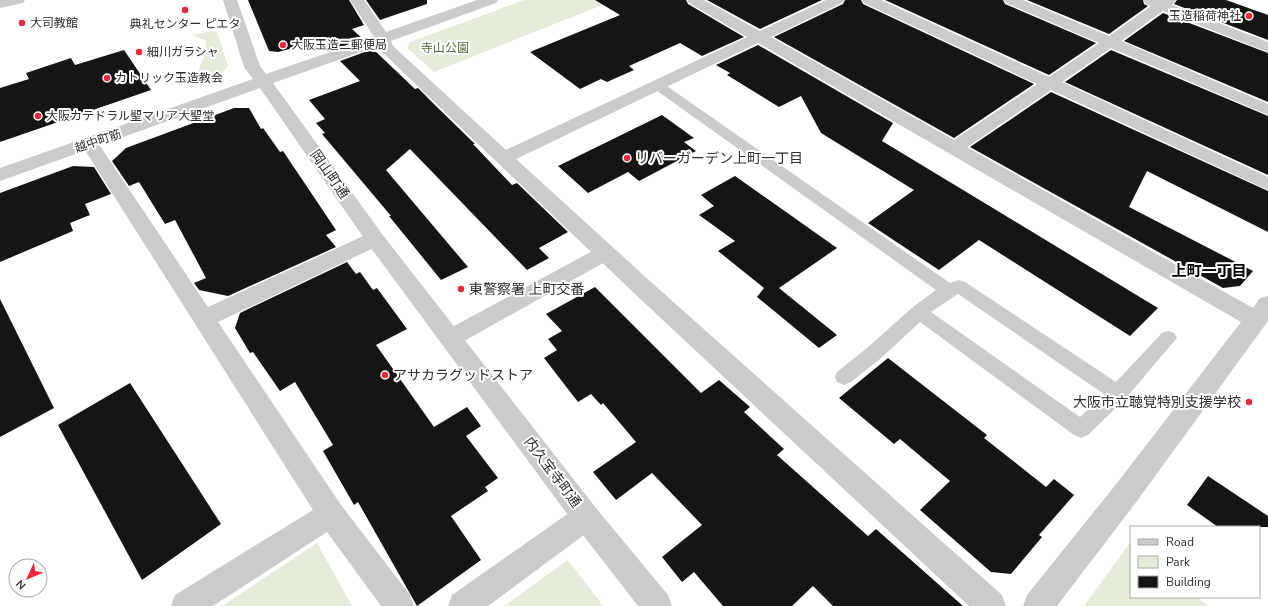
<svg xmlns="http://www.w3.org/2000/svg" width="1268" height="606" font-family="'Nunito Sans','Noto Sans JP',sans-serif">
  <rect width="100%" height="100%" fill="#fff"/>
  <g fill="#e5ecdb">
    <path d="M524 0H615L434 72 407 48 410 42Z"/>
    <path d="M212 31 217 32 228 66 221 74 206 80 197 73 206 52V41L192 35Z"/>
    <path d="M317 543 352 606H222Z"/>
    <path d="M1129 544 1131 546V597H1197L1208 606H1084Z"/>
    <path d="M568 560 603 606H504Z"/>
  </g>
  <g fill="#151515">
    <path d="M248 0H349L364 25 352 29 363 39 330 51 320 41 278 52 269 51Z"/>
    <path d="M366 0H427V4L380 20Z"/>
    <path d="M595 0H686L688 4 744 37 702 56 680 43 629 66 634 70 607 82 601 79 580 89 530 52 620 15Z"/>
    <path d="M707 0H822L760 29Z"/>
    <path d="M845 0H861L863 4 1034 84 954 138 774 37 843 4Z"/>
    <path d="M885 0H1003L1005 4 1096 43 1049 75Z"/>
    <path d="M1027 0H1143L1144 4 1148 6 1109 34Z"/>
    <path d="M1177 0H1226L1268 15V40L1174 4Z"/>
    <path d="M1163 13 1268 53V102L1124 41Z"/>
    <path d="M758 45 893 123 882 141 1158 308 1130 336 979 240 939 270 898 243 868 223 914 190 821 133 801 96 779 107 727 75 730 73 716 65Z"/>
    <path d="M373 49 415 89 418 88 437 107 475 144H473L512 185 517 183 568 232 539 248 549 258 527 270 410 149 386 170 468 267 441 280 389 216H391L322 134 325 133 316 123 325 119 309 100 360 81 340 61Z"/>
    <path d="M124 50 151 90 0 142V88L29 79 26 73 71 58 75 65Z"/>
    <path d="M1111 50 1268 116V175L1065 82Z"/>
    <path d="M1051 92 1268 191V232L1147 171 1129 207 1253 271 1240 286 1223 288 970 147Z"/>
    <path d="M234 108H249L261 129 263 128 280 152 283 151 336 230 326 235 336 247 228 296 199 290 194 283 206 278 175 220 165 224 139 182 129 186 112 161 126 148Z"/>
    <path d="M662 115 694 138 684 142 696 151 639 181 628 172 588 193 558 166Z"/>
    <path d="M73 166 94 167 111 194 85 204 90 215 70 223 73 231 0 262V193Z"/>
    <path d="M735 176 837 248 779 288 837 335 819 348 757 297 764 288 718 251 735 241 699 215 714 206 701 195Z"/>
    <path d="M347 262 356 274 360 272 373 290 377 288 407 329 376 345 434 427 467 407 481 426 466 436 498 478 485 487 488 491 451 516 481 560 417 606 358 502 354 505 323 451 333 445 295 382 280 391 253 352 250 353 235 328 240 313Z"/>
    <path d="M595 287 701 393 719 380 750 407 744 412 784 449 777 455 868 536 876 529 963 606H833L813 586 792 606H723L694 572 682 582 662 557 702 525 652 473 616 500 593 472 636 442 603 403 601 405 591 394 578 402 544 358 557 350 548 339 562 331 546 314Z"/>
    <path d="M0 299 54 408 0 437Z"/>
    <path d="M888 358 987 435 984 438 1046 487 1054 479 1074 495 1039 535 1042 537 1011 574 991 572 920 510 950 481 900 439 894 444 839 398Z"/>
    <path d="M130 383 221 524 142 580 58 425Z"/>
    <path d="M1208 476 1268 516V527H1218L1187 505Z"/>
  </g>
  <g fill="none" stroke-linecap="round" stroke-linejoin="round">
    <path fill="#cbcbcb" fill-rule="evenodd" d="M657 81 661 82 950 283 959 280 965 282 1116 382 1162 333 1168 331 1174 333 1177 338 1125 399 1088 435 1081 438 1074 435 920 322 880 359 851 382 844 385 837 382 835 377 837 372 867 348 913 307 936 290 653 88 651 85 653 82ZM958 294 1104 394 1080 417 931 312Z"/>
    <g fill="#cbcbcb" fill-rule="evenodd">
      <path d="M0 0H25L23 3 0 8Z"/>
      <path d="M862 0H881L1049 77 1099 43 1006 3 1004 0H1023L1109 36 1151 6 1145 4 1144 0H1176L1172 5 1268 42V52L1163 11 1121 41 1268 104V115L1111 48 1062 82 1268 177V190L1051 90 960 152 954 154 948 152 945 148 948 144 1037 84 864 3Z"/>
      <path d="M90 138 96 140 208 307 368 234 375 232 382 234 385 239 382 244 218 322 341 505 410 595 414 606H381L327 532 213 606H171L175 595 313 510 81 144 84 140Z"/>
      <path d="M605 246 612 248 615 253 612 258 459 344 451 347 443 344 440 338 443 332 598 248Z"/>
      <path d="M586 504 596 508 600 517 596 526 488 606H448L452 595 576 508Z"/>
    </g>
    <path fill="#cbcbcb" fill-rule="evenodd" d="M223 0H237L260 66 266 74 374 37 350 0H364L386 32 477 0H498L496 3 391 41 393 46 506 150 747 37 689 3 687 0H704L760 31 826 0H844L842 3 771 37 1253 308 1260 298 1268 296V321L1137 501 1057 606H1023L1027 595 1117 483 1241 322 758 43 516 159 651 282 1002 595 1006 606H969L635 294 381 51 378 46 273 83 382 234 596 508 668 595 672 606H638L576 526 368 244 260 88 0 181V168L253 79 244 67Z"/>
  </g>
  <g fill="#ed293b" stroke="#fff" stroke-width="1.5">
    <circle cx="185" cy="10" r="4"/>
    <circle cx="1249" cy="16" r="4"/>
    <circle cx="22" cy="23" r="4"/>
    <circle cx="283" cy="45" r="4"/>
    <circle cx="139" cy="52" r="4"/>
    <circle cx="107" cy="78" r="4"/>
    <circle cx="38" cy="116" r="4"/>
    <circle cx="627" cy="158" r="4"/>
    <circle cx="461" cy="289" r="4"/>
    <circle cx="385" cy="375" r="4"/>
    <circle cx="1249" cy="402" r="4"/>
  </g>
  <g text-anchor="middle" stroke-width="4" stroke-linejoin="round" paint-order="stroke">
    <g font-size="12" fill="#2e2e2e" stroke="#fff" text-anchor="start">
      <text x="1241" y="20" text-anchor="end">玉造稲荷神社</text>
      <text x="30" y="27">大司教館</text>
      <text x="185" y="28" text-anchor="middle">典礼センター ピエタ</text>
      <text x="291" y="49">大阪玉造二郵便局</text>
      <text x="147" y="56">細川ガラシャ</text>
      <text x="115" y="82">カトリック玉造教会</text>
      <text x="46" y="120">大阪カテドラル聖マリア大聖堂</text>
    </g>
    <g font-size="12" fill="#526c3a" stroke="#fff">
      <text x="445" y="52">寺山公園</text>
    </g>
    <g font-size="12" fill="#2e2e2e" stroke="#fff">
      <text transform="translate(98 141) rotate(-19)" y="4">越中町筋</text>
    </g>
    <g font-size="14" fill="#2e2e2e" stroke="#fff" text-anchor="start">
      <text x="635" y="163">リバーガーデン上町一丁目</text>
      <text x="469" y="294">東警察署 上町交番</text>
      <text x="393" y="380">アサカラグッドストア</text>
      <text x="1241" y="407" text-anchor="end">大阪市立聴覚特別支援学校</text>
    </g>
    <g font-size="14" fill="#2e2e2e" stroke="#fff">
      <text transform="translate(330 174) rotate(55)" y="5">岡山町通</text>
      <text transform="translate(553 472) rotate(53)" y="5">内久宝寺町通</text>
    </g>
    <g font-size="15" font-weight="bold" fill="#000" stroke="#fff">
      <text x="1209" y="276">上町一丁目</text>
    </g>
  </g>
  <rect x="1130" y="526" width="130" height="72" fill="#ffffff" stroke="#ababab"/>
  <rect x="1138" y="539" width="20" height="6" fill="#cbcbcb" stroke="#ababab"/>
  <text x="1166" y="546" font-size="12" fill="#2e2e2e">Road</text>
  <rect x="1138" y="556" width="20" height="12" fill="#e5ecdb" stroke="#ababab"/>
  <text x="1166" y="566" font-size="12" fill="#2e2e2e">Park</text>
  <rect x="1138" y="576" width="20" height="12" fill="#151515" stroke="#ababab"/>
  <text x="1166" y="586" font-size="12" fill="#2e2e2e">Building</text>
  <g transform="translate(28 578) rotate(226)"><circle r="19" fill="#ffffff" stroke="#ababab"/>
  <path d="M0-3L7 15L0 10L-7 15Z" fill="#ed293b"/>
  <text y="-6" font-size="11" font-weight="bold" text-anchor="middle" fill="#2e2e2e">N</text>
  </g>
</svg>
